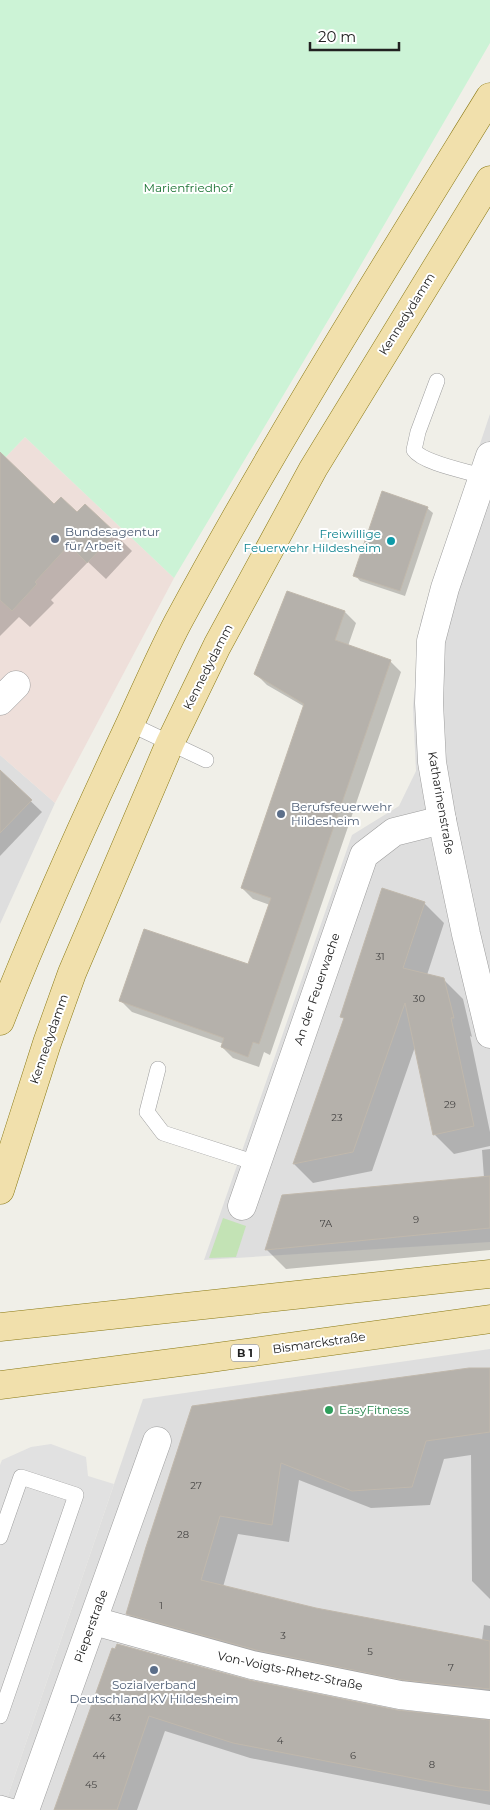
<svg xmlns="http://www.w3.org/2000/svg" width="490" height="1810" font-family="Montserrat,sans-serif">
  <rect width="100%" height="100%" fill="#f0efe8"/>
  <g fill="#dedede">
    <path d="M490 414V1242L204 1260 352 835 399 806 416 771 413 707 421 620Z"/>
    <path d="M0 755 55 803 0 924Z"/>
    <path d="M490 1349V1810H3L143 1399Z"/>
  </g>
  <path fill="#eedfda" d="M25 437 174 578 55 803 0 755V463Z"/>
  <path fill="#c3e3b5" d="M223 1218 246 1226 236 1257 209 1258Z"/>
  <path fill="#ccf3d6" d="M0 0H490V43L348 287 174 578 25 437 0 463Z"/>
  <path fill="#e1e1e1" d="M51 1444 86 1457 88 1476 114 1484 3 1810H0V1465L2 1460 31 1447Z"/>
  <g fill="#0003">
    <path d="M0 470 54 505 77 514 115 534 132 551 106 579 88 562 51 600 54 603 30 627 19 617 0 636Z"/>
    <path d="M427 508 433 513 405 596 360 581 355 575Z"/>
    <path d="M345 612 356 623 348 646 390 661 401 672 270 1055 264 1052 259 1067 233 1058 222 1047 224 1044 132 1012 121 1001 249 966 270 905 253 899 242 888 305 707 267 685 256 674Z"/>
    <path d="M0 772 42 812 0 856Z"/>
    <path d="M424 903 444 923 427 975 443 979 463 999 472 1037 470 1036 490 1132V1146L454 1154 434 1134 415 1047 372 1171 313 1183 294 1164 345 1020 342 1016Z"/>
    <path d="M490 1149V1250L286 1269 266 1249 484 1178 482 1150Z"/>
    <path d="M490 1370V1599L472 1581 471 1455 444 1459 430 1505 371 1508 299 1480 289 1542 238 1534 223 1587 315 1609 482 1640 484 1625 490 1626V1705L145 1631 127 1613 193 1407Z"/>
    <path d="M113 1649 248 1681 397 1712 490 1722V1805L250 1758 165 1731 137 1810H55Z"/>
  </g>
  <g fill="#b5b1ab" stroke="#c0b8ac">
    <path d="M0 452 54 504 61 497 77 512 85 504 116 533 87 563 69 545 35 582 37 584 12 611 0 600Z"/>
    <path d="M382 491 428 507 400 591 353 576Z"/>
    <path d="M287 591 345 611 335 640 391 660 259 1044 253 1042 248 1057 221 1047 224 1038 119 1001 144 929 248 964 271 898 241 888 304 704 254 674Z"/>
    <path d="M0 770 32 800 0 833Z"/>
    <path d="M382 888 425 902 403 968 444 978 454 1018H451L474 1126 433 1135 405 1003 353 1152 293 1164 344 1018 340 1017Z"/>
    <path d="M490 1176V1228L265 1250 282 1195Z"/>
    <path d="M469 1368H490V1432L426 1441 412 1487 352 1491 281 1463 272 1525 220 1516 201 1580 316 1608 490 1641V1689L402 1680 256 1650 126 1614 146 1547 192 1406Z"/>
    <path d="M117 1644 249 1680 397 1710 490 1720V1791L459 1787 233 1743 149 1716 117 1810H54L112 1648 115 1649Z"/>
  </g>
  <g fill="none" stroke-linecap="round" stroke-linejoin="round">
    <defs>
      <g id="service">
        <path d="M437 381 418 432 414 450C423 463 466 471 482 476"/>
        <path d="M130 724 206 760"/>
        <path d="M158 1069 147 1112 163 1133 256 1163"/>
        <path d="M0 1537 21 1477 76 1495 0 1716"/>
        <path d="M0 1803 24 1810"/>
      </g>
      <g id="minor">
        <path d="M490 456 445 588 431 641 429 703 432 762 442 820 466 934 490 1034"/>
        <path d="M0 701 16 685"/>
        <path d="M242 1206 364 855 394 832 442 820"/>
        <path d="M94 1621 252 1665 400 1695 490 1705"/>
        <path d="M25 1810 157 1441"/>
      </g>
      <g id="primary">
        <path d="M0 1021C37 926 79 833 122 741 141 701 158 660 178 622 275 442 383 270 490 97"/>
        <path d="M0 1190 47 1043 72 973 170 743 217 646 313 469 490 180"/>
        <path d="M0 1327 490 1274"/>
        <path d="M0 1385 203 1359 490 1319"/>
      </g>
    </defs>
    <use href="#service" stroke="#9e9e9e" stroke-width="16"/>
    <use href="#minor" stroke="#9e9e9e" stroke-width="29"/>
    <use href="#primary" stroke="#8a7913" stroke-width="29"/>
    <use href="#service" stroke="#fff" stroke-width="15"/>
    <use href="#minor" stroke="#fff" stroke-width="28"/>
    <use href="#primary" stroke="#f1e0ac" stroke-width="28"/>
  </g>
  <g fill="#5c6f8a" stroke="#fff" stroke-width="2">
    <circle cx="55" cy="539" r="5"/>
    <circle cx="281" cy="814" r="5"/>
    <circle cx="154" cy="1670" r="5"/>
  </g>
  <circle fill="#0f9aa8" stroke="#fff" stroke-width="2" cx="391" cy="541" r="5"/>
  <circle fill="#2e9e5b" stroke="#fff" stroke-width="2" cx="329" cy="1410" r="5"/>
  <g text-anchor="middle" stroke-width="4" stroke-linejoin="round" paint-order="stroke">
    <g font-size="10" fill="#464544">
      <text x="380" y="960">31</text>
      <text x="419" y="1002">30</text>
      <text x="450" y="1108">29</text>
      <text x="337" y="1121">23</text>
      <text x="416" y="1223">9</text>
      <text x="326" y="1227">7A</text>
      <text x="196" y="1489">27</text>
      <text x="183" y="1538">28</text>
      <text x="161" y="1609">1</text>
      <text x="283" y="1639">3</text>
      <text x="370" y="1655">5</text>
      <text x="451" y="1671">7</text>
      <text x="115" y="1721">43</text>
      <text x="280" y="1744">4</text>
      <text x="99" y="1759">44</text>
      <text x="353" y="1759">6</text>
      <text x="432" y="1768">8</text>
      <text x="91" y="1788">45</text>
    </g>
    <rect fill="#fff" stroke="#646464" stroke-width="1" x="231" y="1344.5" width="28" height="17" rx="4"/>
    <g font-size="11" font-weight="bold" fill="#212121">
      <text x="245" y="1357">B 1</text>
    </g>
    <g font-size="12" fill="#1a7332" stroke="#fff">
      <text x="188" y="192">Marienfriedhof</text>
    </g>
    <g font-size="12" fill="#212121" stroke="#fff">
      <text transform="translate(407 314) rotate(-58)" y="4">Kennedydamm</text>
      <text transform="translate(208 667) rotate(-63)" y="4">Kennedydamm</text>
      <text transform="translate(441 803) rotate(80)" y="4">Katharinenstraße</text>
      <text transform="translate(317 989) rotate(-71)" y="4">An der Feuerwache</text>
      <text transform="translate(49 1039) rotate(-71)" y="4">Kennedydamm</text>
      <text transform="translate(319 1343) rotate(-8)" y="4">Bismarckstraße</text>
      <text transform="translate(91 1626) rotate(-70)" y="4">Pieperstraße</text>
      <text transform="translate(290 1671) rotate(12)" y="4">Von-Voigts-Rhetz-Straße</text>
    </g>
    <g font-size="12" fill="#4e5e75" stroke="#fff" text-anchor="start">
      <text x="65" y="536">Bundesagentur<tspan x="65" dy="14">für Arbeit</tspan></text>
      <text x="291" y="811">Berufsfeuerwehr<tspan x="291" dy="14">Hildesheim</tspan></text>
      <text x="154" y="1689" text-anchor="middle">Sozialverband<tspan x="154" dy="14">Deutschland KV Hildesheim</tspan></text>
    </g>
    <g font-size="12" fill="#0d838f" stroke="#fff" text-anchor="end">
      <text x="381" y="538">Freiwillige<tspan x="381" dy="14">Feuerwehr Hildesheim</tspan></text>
    </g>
    <g font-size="12" fill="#27864d" stroke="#fff" text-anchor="start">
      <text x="339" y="1414">EasyFitness</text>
    </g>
  </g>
  <path d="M310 42v8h89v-8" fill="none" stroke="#212121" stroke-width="2.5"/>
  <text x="318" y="42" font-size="15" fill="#212121" stroke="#ffffff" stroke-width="4" paint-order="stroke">20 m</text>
</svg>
